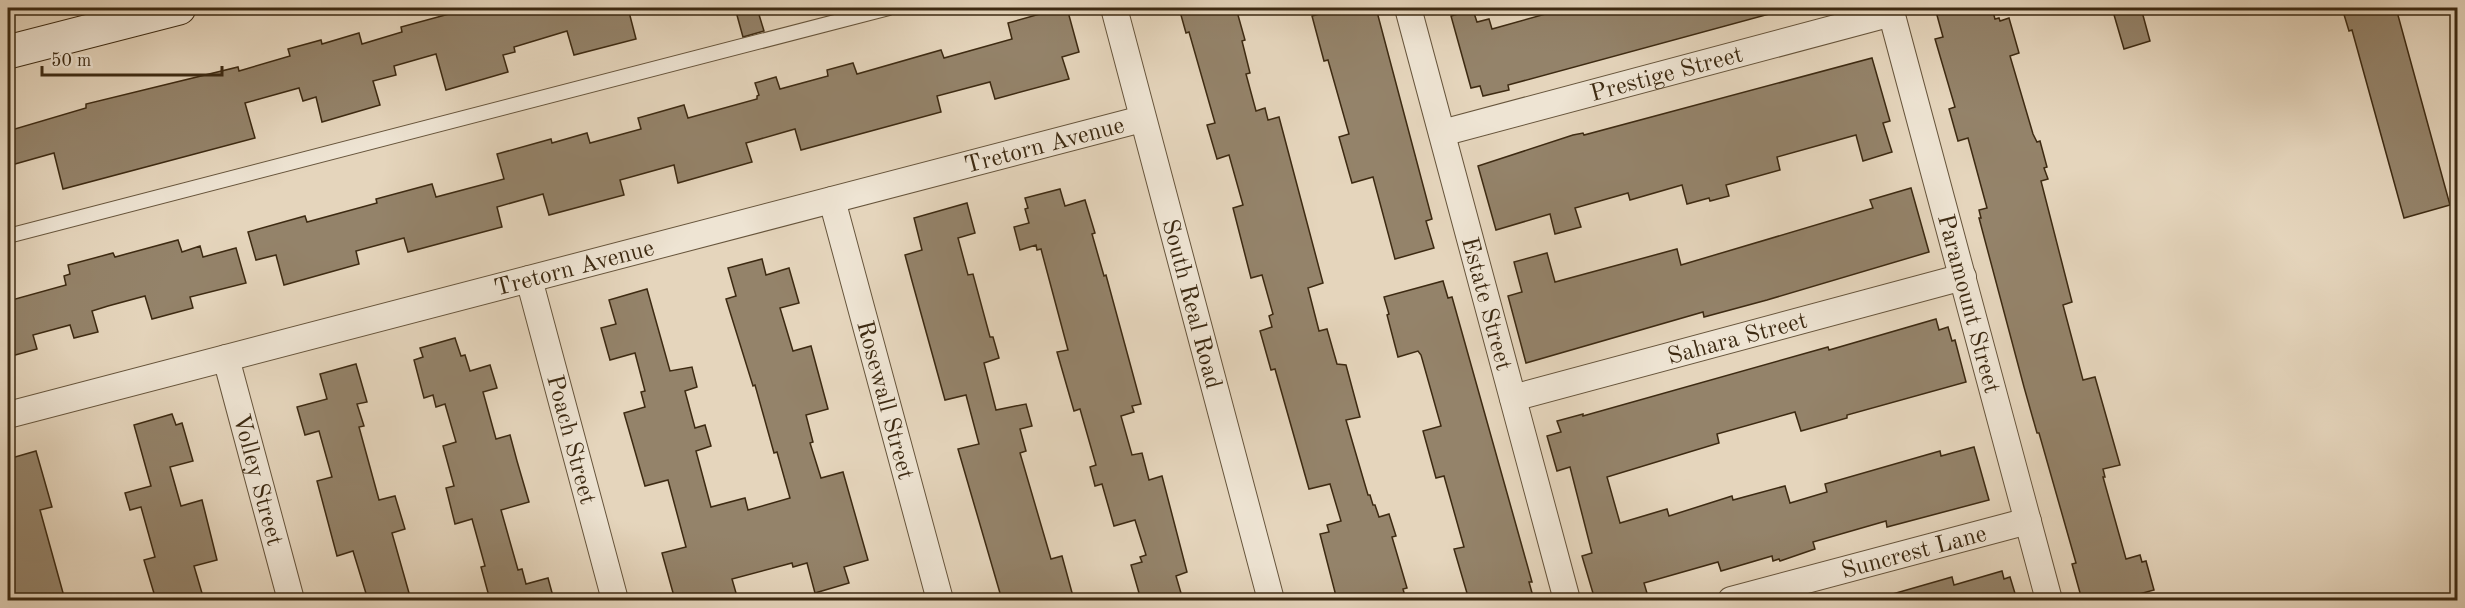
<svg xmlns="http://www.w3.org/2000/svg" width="2465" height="608" font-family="'Old Standard TT',serif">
  <rect width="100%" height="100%" fill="#e5d5bc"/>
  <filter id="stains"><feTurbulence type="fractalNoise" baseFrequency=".00333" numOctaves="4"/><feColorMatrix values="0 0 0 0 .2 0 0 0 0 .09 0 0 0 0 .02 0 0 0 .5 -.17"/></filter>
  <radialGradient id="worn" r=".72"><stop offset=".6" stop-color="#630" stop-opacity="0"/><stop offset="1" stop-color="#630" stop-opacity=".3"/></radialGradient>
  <g fill="#94836a" stroke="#3d2a12" stroke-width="1.5">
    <path d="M471 8H628L636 39 574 55 567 31 514 47 515 52 503 55 508 72 446 90 436 54 394 66 396 75 373 81 380 105 322 122 316 97 303 101 299 88 245 103 255 138 63 189 54 153 8 166V131L86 108V104L238 67 239 71 290 56 288 49 321 40 322 44 359 33 362 44 402 32 401 27Z"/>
    <path d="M735 8H757L764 31 743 37Z"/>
    <path d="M1061 8H1067L1079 52 1062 57 1069 79 995 99 990 82 937 96 941 112 801 150 795 129 746 143 752 162 678 183 674 165 620 180 624 195 549 215 543 194 497 207 502 227 408 252 404 238 356 251 359 264 284 285 276 255 256 260 248 232 305 216 307 222 377 203 376 199 432 184 436 197 504 179 497 154 551 139 552 143 587 133 590 143 641 129 638 118 684 105 688 118 757 99V96L759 95 755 83 776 77 780 89 828 76 827 70 853 63 857 74 941 50 944 58 1012 39 1008 23Z"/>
    <path d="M1179 8H1236L1245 40 1242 41 1250 73 1246 74 1256 111 1265 108 1268 120 1279 117 1323 283 1308 288 1319 331 1327 329 1337 364 1346 365 1360 417 1346 420 1368 495H1370L1373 505H1375L1379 517 1389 514 1396 536 1392 537 1407 588 1403 589 1406 600H1337L1320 534 1329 532 1327 525 1341 521 1330 484 1309 489 1275 369 1271 370 1260 331 1272 327 1269 316 1273 314 1262 275 1251 278 1233 208 1243 205 1229 155 1217 159 1207 125 1215 123 1189 32 1186 33Z"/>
    <path d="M1342 8H1376L1432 219 1426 221 1434 248 1395 259 1373 177 1352 183 1339 137 1349 134 1328 60 1324 61 1312 16Z"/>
    <path d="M1567 8H1772L1773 13 1508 85 1509 90 1483 96 1480 86 1471 88 1451 16 1473 10 1477 22 1489 19 1492 29Z"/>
    <path d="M1935 8H1992L1995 19 1999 18 2000 21 2009 18 2019 53 2010 56 2033 134 2037 142 2040 141 2047 167 2044 168 2048 179 2041 181 2072 302 2063 305 2083 380 2095 377 2120 465 2103 469 2105 477H2103L2126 559 2140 555 2142 562 2146 561 2154 590 2117 600H2082L2072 564 2076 563 2039 433H2037L2024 387 1979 218H1981L1979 210 1987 208 1968 138 1958 141 1949 109 1955 107 1935 39 1943 37Z"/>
    <path d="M2112 8H2141L2150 41 2124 49Z"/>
    <path d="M2342 8H2396L2450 205 2404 218 2352 30 2349 31Z"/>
    <path d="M1872 58 1890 121 1883 123 1892 152 1863 161 1856 135 1777 157 1780 170 1726 185 1729 196 1710 201 1709 198 1687 204 1682 185 1630 200 1628 193 1575 208 1581 227 1555 234 1550 214 1496 230 1478 166 1573 135 1583 133 1584 135Z"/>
    <path d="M1911 188 1929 252 1767 300 1704 317 1703 312 1526 363 1508 296 1522 292 1514 262 1547 253 1555 282 1677 249 1681 265 1873 208 1870 200Z"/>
    <path d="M1060 189 1065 206 1085 200 1095 233 1092 234 1104 276 1106 275 1141 404 1132 406 1134 412 1121 416 1132 455 1142 453 1149 480 1162 476 1187 572 1176 576 1183 600H1141L1131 565 1142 562 1140 557 1146 555 1135 520 1114 526 1102 484 1095 486 1090 467 1096 465 1080 409 1074 411 1057 352 1068 350 1041 249 1037 250 1036 245 1020 250 1014 227 1029 223 1025 209 1028 208 1025 198Z"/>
    <path d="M967 203 975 233 958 238 968 275 973 274 990 337H993L999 358 984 363 996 410 1026 404 1032 426 1020 429 1026 451 1020 453 1051 559 1062 556 1074 600H1002L958 449 979 444 966 395 945 400 912 281 905 255 922 250 914 218Z"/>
    <path d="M178 240 182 252 200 246 203 257 236 248 246 283 190 297 193 308 152 319 145 296 108 306 92 311 98 332 74 338 70 325 33 335 37 349 8 357V301L66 285 64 276 70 274 68 265 113 253 115 257Z"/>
    <path d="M762 259 766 275 789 268 799 303 780 308 793 351 811 346 828 409 806 415 813 442 810 443 821 478 843 472 868 560 844 567 849 583 815 593 807 563 793 567 792 563 732 579 738 600H675L662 553 686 547 668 480 645 486 624 413 645 407 641 392 645 391 635 353 610 360 601 328 616 324 609 300 647 289 670 371 692 367 697 387 685 391 695 428 705 425 711 446 696 451 711 507 745 498 748 510 790 498 777 452 774 453 755 385 753 386 726 299 736 296 728 268Z"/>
    <path d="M1443 281 1448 298 1452 297 1532 582H1529L1534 600H1469L1454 549 1464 547 1444 476 1436 478 1423 431 1441 426 1421 355 1418 351 1398 357 1387 315 1389 314 1384 297Z"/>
    <path d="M1936 319 1939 330 1948 327 1952 341 1955 340 1966 382 1847 415V418L1801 431 1795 412 1717 434 1719 443 1607 477 1620 523 1667 509 1669 516 1732 496 1733 500 1785 486 1790 503 1827 492 1825 484 1940 451 1941 456 1974 447 1989 500 1887 527 1886 521 1813 542 1815 549 1780 561 1779 559 1773 561 1772 556 1721 571 1718 562 1644 583 1649 600H1595L1582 556 1592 553 1570 467 1557 471 1547 436 1561 432 1557 421 1583 414V416L1828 347 1829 350Z"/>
    <path d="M455 338 461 356 465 355 470 371 490 365 497 388 483 392 496 439 510 435 517 461 529 502 501 510 518 570 522 569 526 584 548 578 554 600H490L481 567 485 566 472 519 455 524 446 488 454 486 443 446 456 442 445 404 436 407 433 395 424 398 414 360 423 357 420 348Z"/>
    <path d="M356 364 367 402 357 404 364 426 359 427 379 500 395 496 405 529 392 533 411 600H368L353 551 337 556 317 481 332 477 319 431 305 435 297 407 327 399 320 374Z"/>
    <path d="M172 414 176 425 182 423 193 461 170 467 181 506 202 500 217 560 194 566 204 600H156L144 560 155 557 141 507 130 510 125 493 151 486 134 425Z"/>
    <path d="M36 451 52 507 40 510 65 600H8V564L14 562 11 552H14L8 528V459Z"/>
    <path d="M2002 571 2004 579 2010 577 2017 600H1890L1889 595 1952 577 1954 585Z"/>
  </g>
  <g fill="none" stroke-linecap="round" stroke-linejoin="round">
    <defs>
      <g id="lane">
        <path d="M2456 8 2458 14"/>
        <path d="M8 236 889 8"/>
      </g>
      <g id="street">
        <path id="s1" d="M1114 8 1271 600"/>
        <path id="s2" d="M1408 8 1567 600"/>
        <path id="s3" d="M1890 8 2049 600"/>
        <path id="s4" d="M1442 133 1892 13"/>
        <path id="s5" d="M832 200 940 600"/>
        <path id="s6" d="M529 279 615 600"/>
        <path id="s7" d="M226 358 291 600"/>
        <path id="s8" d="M1513 398 1963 277"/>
        <path id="s9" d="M8 415 1142 119"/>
        <path id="s10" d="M1731 600 2028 521"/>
      </g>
      <path id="secondary" d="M8 52 179 8"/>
    </defs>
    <use href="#lane" stroke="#67553c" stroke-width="16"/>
    <use href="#street" stroke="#67553c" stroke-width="28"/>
    <use href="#secondary" stroke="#3d2a12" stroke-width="35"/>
    <use href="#lane" stroke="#eee4d3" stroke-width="14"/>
    <use href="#street" stroke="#eee4d3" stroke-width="26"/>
    <use href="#secondary" stroke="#eee4d3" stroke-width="33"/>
  </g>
  <g text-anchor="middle" stroke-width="5" stroke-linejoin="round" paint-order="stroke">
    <g font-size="24" fill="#3d2a12" stroke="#eee4d3">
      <text dy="8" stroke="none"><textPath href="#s4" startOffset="232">Prestige Street</textPath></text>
      <text dy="8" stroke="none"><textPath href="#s9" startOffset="1071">Tretorn Avenue</textPath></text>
      <text dy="8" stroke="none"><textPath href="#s9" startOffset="585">Tretorn Avenue</textPath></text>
      <text dy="8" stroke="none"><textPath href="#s1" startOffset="306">South Real Road</textPath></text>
      <text dy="8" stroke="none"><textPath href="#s2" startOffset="306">Estate Street</textPath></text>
      <text dy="8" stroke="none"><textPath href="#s3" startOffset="306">Paramount Street</textPath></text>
      <text dy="8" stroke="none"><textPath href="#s8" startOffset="232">Sahara Street</textPath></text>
      <text dy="8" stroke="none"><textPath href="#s5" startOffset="207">Rosewall Street</textPath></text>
      <text dy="8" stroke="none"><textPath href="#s6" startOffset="166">Poach Street</textPath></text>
      <text dy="8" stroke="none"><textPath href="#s7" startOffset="126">Volley Street</textPath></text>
      <text dy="8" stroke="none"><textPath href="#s10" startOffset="189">Suncrest Lane</textPath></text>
    </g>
  </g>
  <rect width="2465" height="608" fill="none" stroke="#e5d5bc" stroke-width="30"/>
  <rect x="9" y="9" width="2447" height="590" fill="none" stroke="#3d2a12" stroke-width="3"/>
  <rect x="15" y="15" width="2435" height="578" fill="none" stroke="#3d2a12" stroke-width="1.5"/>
  <path d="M42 66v9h180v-9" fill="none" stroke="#3d2a12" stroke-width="3"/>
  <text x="51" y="66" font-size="18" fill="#3d2a12" stroke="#eee4d3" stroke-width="4.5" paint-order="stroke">50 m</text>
  <rect width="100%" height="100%" filter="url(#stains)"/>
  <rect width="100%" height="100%" fill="url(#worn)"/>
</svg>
